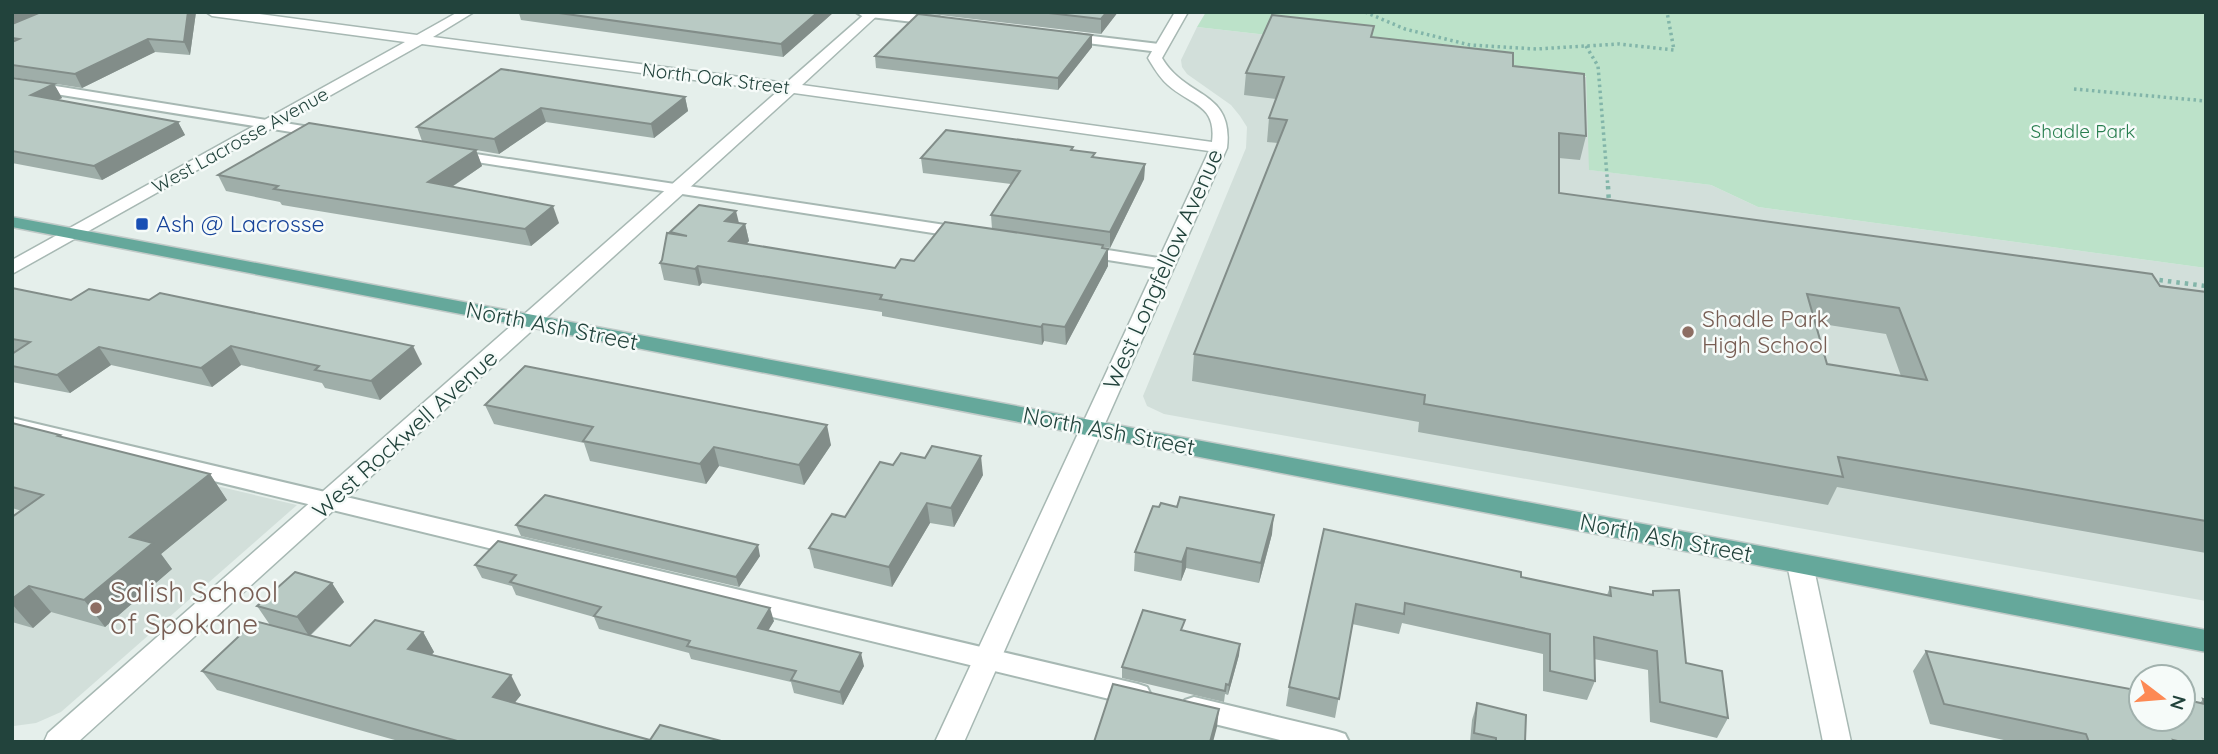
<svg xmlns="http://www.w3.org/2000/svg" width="2218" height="754" font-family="Quicksand,sans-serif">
  <rect width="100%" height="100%" fill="#e5efeb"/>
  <g fill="#d2dfda">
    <path d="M1197 27 1373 47 1372 52 1586 77 1590 170 1711 185 1758 207 2206 268V601L1164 414 1147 406 1143 396 1246 148 1247 127 1240 116 1231 105 1187 74 1182 67 1181 60Z"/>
    <path d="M12 438 297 505 61 712 36 723 14 726Z"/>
  </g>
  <path fill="#bce2c9" d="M1206 12H2206V268L1758 207 1711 185 1589 170 1586 76 1372 52 1373 47 1197 27Z"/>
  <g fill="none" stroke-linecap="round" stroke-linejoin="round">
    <defs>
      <g id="lane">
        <path d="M856 12H895L939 17 945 21 939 25 862 16Z"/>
        <path d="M1067 33 1159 44 1165 48 1159 52 1063 40 1061 37Z"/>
        <path d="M12 79 322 129 329 133 322 137 12 87Z"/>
        <path d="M456 151 965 228 973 233 965 238 451 158 449 155Z"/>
        <path d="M1082 246 1165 259 1174 264 1165 269 1076 255 1074 251 1076 247Z"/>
        <path d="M12 418 1138 684 1147 687 1151 695 1147 703 1138 706 12 432Z"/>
        <path d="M1194 697 1336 731 1345 734 1349 742H1288L1194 719 1185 716 1181 708 1185 700Z"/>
      </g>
      <g id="street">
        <path d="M206 12H244L417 35 458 12H474L433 37 786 83 867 12H881L802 85 1212 142C1217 104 1190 105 1168 85 1159 77 1154 68 1148 58L1175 12H1188L1162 58C1186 99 1234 90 1227 148L964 742H935L1209 151 794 93 78 742H44L48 733 778 91 422 44 12 274V260L405 42 212 16Z"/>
        <path d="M1800 555 1809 557 1813 564 1851 742H1823L1787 564 1791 557Z"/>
      </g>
      <path id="primary" d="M12 217 2206 630V652L12 227Z"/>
    </defs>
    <use href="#lane" stroke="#a7b8b3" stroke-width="4"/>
    <use href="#street" stroke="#a7b8b3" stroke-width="3"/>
    <use href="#primary" stroke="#c1cac8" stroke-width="3"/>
    <g stroke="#82b5a9" stroke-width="3.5" stroke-dasharray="2.5 3.5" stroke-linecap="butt">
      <path d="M1365 12 1405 29 1470 45 1536 49 1619 44 1674 50 1667 12"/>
      <path d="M1586 46 1598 66 1608 188"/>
      <path d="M2074 89 2206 101"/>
    </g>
    <g stroke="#82b5a9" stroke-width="4.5" stroke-dasharray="3.5 5" stroke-linecap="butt">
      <path d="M1608 186 1609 204"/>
      <path d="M2151 279 2206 286"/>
    </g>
    <use href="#lane" fill="#fff" fill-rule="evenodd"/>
    <use href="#street" fill="#fff" fill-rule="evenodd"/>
    <use href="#primary" fill="#65a89b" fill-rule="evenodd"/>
  </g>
  <g fill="#9faea9" fill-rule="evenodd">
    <path d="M12 12H37L38 13 196 12 190 55 155 52 82 88 12 77Z"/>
    <path d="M515 12H834L783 57 521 20 519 13Z"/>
    <path d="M931 12H1118L1101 34 931 14Z"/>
    <path d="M1092 35V47L1058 90 876 68 875 56Z"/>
    <path d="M1372 38 1513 66 1586 136 1580 160 1559 158V193L2206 292V553L1837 487 1828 505 1418 432 1419 422 1192 381 1194 354 1278 143 1267 142 1269 118 1276 99 1244 95 1246 73ZM1816 323 1886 334 1901 376 1827 364Z"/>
    <path d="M501 69 685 97 688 111 654 138 546 122 499 154 476 150 482 166 452 187 559 223 531 246 282 205 280 202 226 191 218 175 422 141 417 127Z"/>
    <path d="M12 78 54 84 62 98 57 100 178 122 185 135 102 180 12 163Z"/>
    <path d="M1073 150 1095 158 1145 164 1144 179 1110 248 1103 247V248L1108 249V266L1066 345 1044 341 1042 345 882 316V312L702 283 699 286 664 280 660 263 662 260 671 234 670 232 739 223 745 224 749 241 746 244 895 268 992 229 991 215 1011 184 923 173 921 158Z"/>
    <path d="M12 288 71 300 422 364 380 400 325 388 322 383 241 365 212 387 111 365 70 393 12 382Z"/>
    <path d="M485 405 831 445 804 485 719 466 706 484 590 461 584 443 494 424Z"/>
    <path d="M12 423 62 437 210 474 227 500 161 554 172 569 105 627 51 612 33 628 12 622V517L22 511 12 508Z"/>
    <path d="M893 465 983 475 954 527 930 523 892 587 814 568 809 548 845 517Z"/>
    <path d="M516 525 760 556 739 587 521 536Z"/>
    <path d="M1324 529 1521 577 1607 595 1610 587 1651 595 1653 591 1686 663 1728 718 1717 738 1650 722 1648 670 1594 659 1595 681 1587 700 1543 691V654L1402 623 1399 634 1352 624 1335 718 1286 706 1289 687Z"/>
    <path d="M1272 534 1259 583 1186 568 1181 581 1134 571 1135 552Z"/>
    <path d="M475 565 774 621 768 630 864 666 843 705 794 693 791 682 691 659 689 653 599 629 594 617 516 595 512 586 482 578Z"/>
    <path d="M332 583 344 602 310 636 350 646 423 632 434 652 431 655 521 695 514 703 650 740 725 742H402L217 690 202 671 270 625 257 606Z"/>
    <path d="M1184 631 1240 644 1239 655 1228 695 1225 694 1224 702 1122 678V667Z"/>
    <path d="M1926 651 2200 703 2203 699 2206 700V742H2013L1930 724 1913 671Z"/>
    <path d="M1477 703 1525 742H1470L1472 720Z"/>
  </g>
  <g fill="#828d89">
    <path d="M12 12H37L39 15 12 26Z"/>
    <path d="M188 12H196L190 55 184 42Z"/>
    <path d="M818 12H834L783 57 781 44Z"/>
    <path d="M1107 12H1118L1101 34V19Z"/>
    <path d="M1092 35V47L1058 90V78Z"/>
    <path d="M148 39 155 52 82 88 75 74Z"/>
    <path d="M54 84 62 98 39 109 31 95Z"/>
    <path d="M685 97 688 111 654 138 651 124Z"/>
    <path d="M541 108 546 122 499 154 494 139Z"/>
    <path d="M178 122 185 135 102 180 94 166Z"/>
    <path d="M476 150 482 166 435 198 428 182Z"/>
    <path d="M1145 164 1144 179 1110 248V232Z"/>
    <path d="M553 206 559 223 531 246 525 229Z"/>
    <path d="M736 211 740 227 725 221Z"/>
    <path d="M745 224 749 241 733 258 729 241Z"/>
    <path d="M1103 245V258L1108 249V266L1066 345 1065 327Z"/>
    <path d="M698 266 702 283 699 286 695 269Z"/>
    <path d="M1043 324 1044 341 1042 345 1041 327Z"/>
    <path d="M231 346 241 365 212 387 201 368Z"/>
    <path d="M413 346 422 364 380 400 371 381Z"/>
    <path d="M99 347 111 365 70 393 57 375Z"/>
    <path d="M827 425 831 445 804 485 799 465Z"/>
    <path d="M714 447 719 466 706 484 700 464Z"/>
    <path d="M981 456 983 475 954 527 951 508Z"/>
    <path d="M210 474 227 500 161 554 172 569 105 627 84 600 130 537Z"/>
    <path d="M927 503 930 523 892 587 889 567Z"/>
    <path d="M1274 515 1272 534 1259 583 1261 563Z"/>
    <path d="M758 545 760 556 739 587 736 577Z"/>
    <path d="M1187 548 1186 568 1181 581 1182 562Z"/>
    <path d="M332 583 344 602 309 636 297 617Z"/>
    <path d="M29 586 51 612 33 628 12 604V599Z"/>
    <path d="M770 608 774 621 762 641 758 628Z"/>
    <path d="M423 632 434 652 419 669 408 649Z"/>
    <path d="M1240 644 1239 655 1228 695 1229 685Z"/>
    <path d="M861 653 864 666 843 705 840 692Z"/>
    <path d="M511 675 521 695 503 717 493 697Z"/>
    <path d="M1219 709 1217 727 1213 742H1210Z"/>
  </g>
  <g fill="#b9cac4" stroke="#828d89" stroke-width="2" fill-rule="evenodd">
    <path d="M41 12H188L184 42 148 39 75 74 12 65V42L19 39 12 38V24Z"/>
    <path d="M552 12H818L781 44Z"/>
    <path d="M1040 12H1107L1101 19Z"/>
    <path d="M918 14 1092 35 1058 78 875 56Z"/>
    <path d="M1272 15 1374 26 1371 37 1513 53V66L1584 74 1586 136 1559 133V193L2152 274 2160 286 2206 292V521L1838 457 1843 477 1424 404 1425 395 1194 354 1287 120 1269 118 1284 77 1246 73ZM1807 294 1899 308 1927 380 1827 364Z"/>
    <path d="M501 69 685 97 651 124 541 108 494 139 417 127Z"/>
    <path d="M12 78 54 84 31 95 178 122 94 166 12 151Z"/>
    <path d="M309 123 476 150 428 182 553 206 525 229 274 189 278 186 218 175Z"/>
    <path d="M946 130 1073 147 1071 150 1095 153 1092 157 1145 164 1110 232 991 215 1020 171 921 158Z"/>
    <path d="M699 205 736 211 725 221 745 224 729 241 895 268 901 259 914 261 945 222 1103 245 1102 248 1108 249 1065 327 1043 324 1041 327 880 299 882 295 698 266 695 269 660 263 662 260 667 233 687 236 670 232Z"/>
    <path d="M12 288 71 300 89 289 149 300 160 293 413 346 371 381 315 370 319 366 231 346 201 368 99 347 57 375 12 366V354L30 342 12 339Z"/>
    <path d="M525 366 827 425 799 465 714 447 700 464 583 441 593 427 485 405Z"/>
    <path d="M12 423 60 435 58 436 210 474 130 537 153 543 84 600 29 586 12 599V517L43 495 12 487Z"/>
    <path d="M932 446 981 456 951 508 927 503 889 567 809 548 832 514 845 517 880 462 893 465 901 453 925 458Z"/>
    <path d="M545 495 758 545 736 577 516 525Z"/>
    <path d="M1180 497 1274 515 1261 563 1187 548 1182 562 1135 552 1153 506 1159 507 1161 503 1177 507Z"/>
    <path d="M1324 529 1521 572V577L1611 596 1610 587 1653 595V591L1679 590 1686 663 1722 671 1728 718 1660 702 1657 651 1594 637 1595 681 1550 671V634L1405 603 1404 614 1356 604 1339 699 1289 687Z"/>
    <path d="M498 541 770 608 758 628 861 653 840 692 791 680 796 671 687 646 690 641 594 616 601 607 510 582 516 575 475 565Z"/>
    <path d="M295 572 332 583 297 617 257 606Z"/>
    <path d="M1143 610 1185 620 1181 630 1240 644 1229 685 1226 684 1225 691 1122 667Z"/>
    <path d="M375 620 423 632 408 649 511 675 493 697 650 740 660 725 725 742H461L202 671 255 621 350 646Z"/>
    <path d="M1926 651 2141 691V719H2183V699L2205 704 2203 699 2206 700V742H2182L2173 740 2174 742H2089L2086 734 1944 704Z"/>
    <path d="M1113 684 1219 709 1210 742H1094Z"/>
    <path d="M1477 703 1526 715 1525 742H1496V738L1474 733Z"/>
  </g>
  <rect fill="#1a4fb4" stroke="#f6fbf9" stroke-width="2.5" x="135" y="217" width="14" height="14" rx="3.5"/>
  <g fill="#8d6e63" stroke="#f6fbf9" stroke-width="2.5">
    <circle cx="1688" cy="332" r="7"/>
    <circle cx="96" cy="608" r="7"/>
  </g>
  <g text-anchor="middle" stroke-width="5" stroke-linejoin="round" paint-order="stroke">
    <g font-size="19" fill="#22433c" stroke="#f6fbf9">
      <text transform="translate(716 78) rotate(7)" y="7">North Oak Street</text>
      <text transform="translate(240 140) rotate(-29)" y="7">West Lacrosse Avenue</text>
    </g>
    <g font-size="19" fill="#287e4f" stroke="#f6fbf9">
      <text x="2083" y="138">Shadle Park</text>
    </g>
    <g font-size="23" fill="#164399" stroke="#f6fbf9" text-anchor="start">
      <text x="156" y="232">Ash @ Lacrosse</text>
    </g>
    <g font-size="23" fill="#22433c" stroke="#f6fbf9">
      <text transform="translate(1163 269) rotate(-66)" y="8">West Longfellow Avenue</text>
      <text transform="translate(552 326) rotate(11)" y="8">North Ash Street</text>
      <text transform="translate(1109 431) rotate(11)" y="8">North Ash Street</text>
      <text transform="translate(405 434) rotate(-42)" y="8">West Rockwell Avenue</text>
      <text transform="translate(1666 538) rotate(11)" y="8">North Ash Street</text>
    </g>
    <g font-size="23" fill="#785e54" stroke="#f6fbf9" text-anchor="start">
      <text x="1702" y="327">Shadle Park<tspan x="1702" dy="26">High School</tspan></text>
    </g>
    <g font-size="28" fill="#785e54" stroke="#f6fbf9" text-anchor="start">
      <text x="110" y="602">Salish School<tspan x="110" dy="32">of Spokane</tspan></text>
    </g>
  </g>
  <rect width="2218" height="754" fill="none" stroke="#22433c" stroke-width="28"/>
  <g transform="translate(2162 698) rotate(106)"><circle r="33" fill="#f6fbf9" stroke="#a1b1ad" stroke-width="2"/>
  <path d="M0-5L12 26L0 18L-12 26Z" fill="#fd8954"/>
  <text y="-10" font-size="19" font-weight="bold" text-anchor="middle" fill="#22433c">N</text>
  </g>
</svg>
